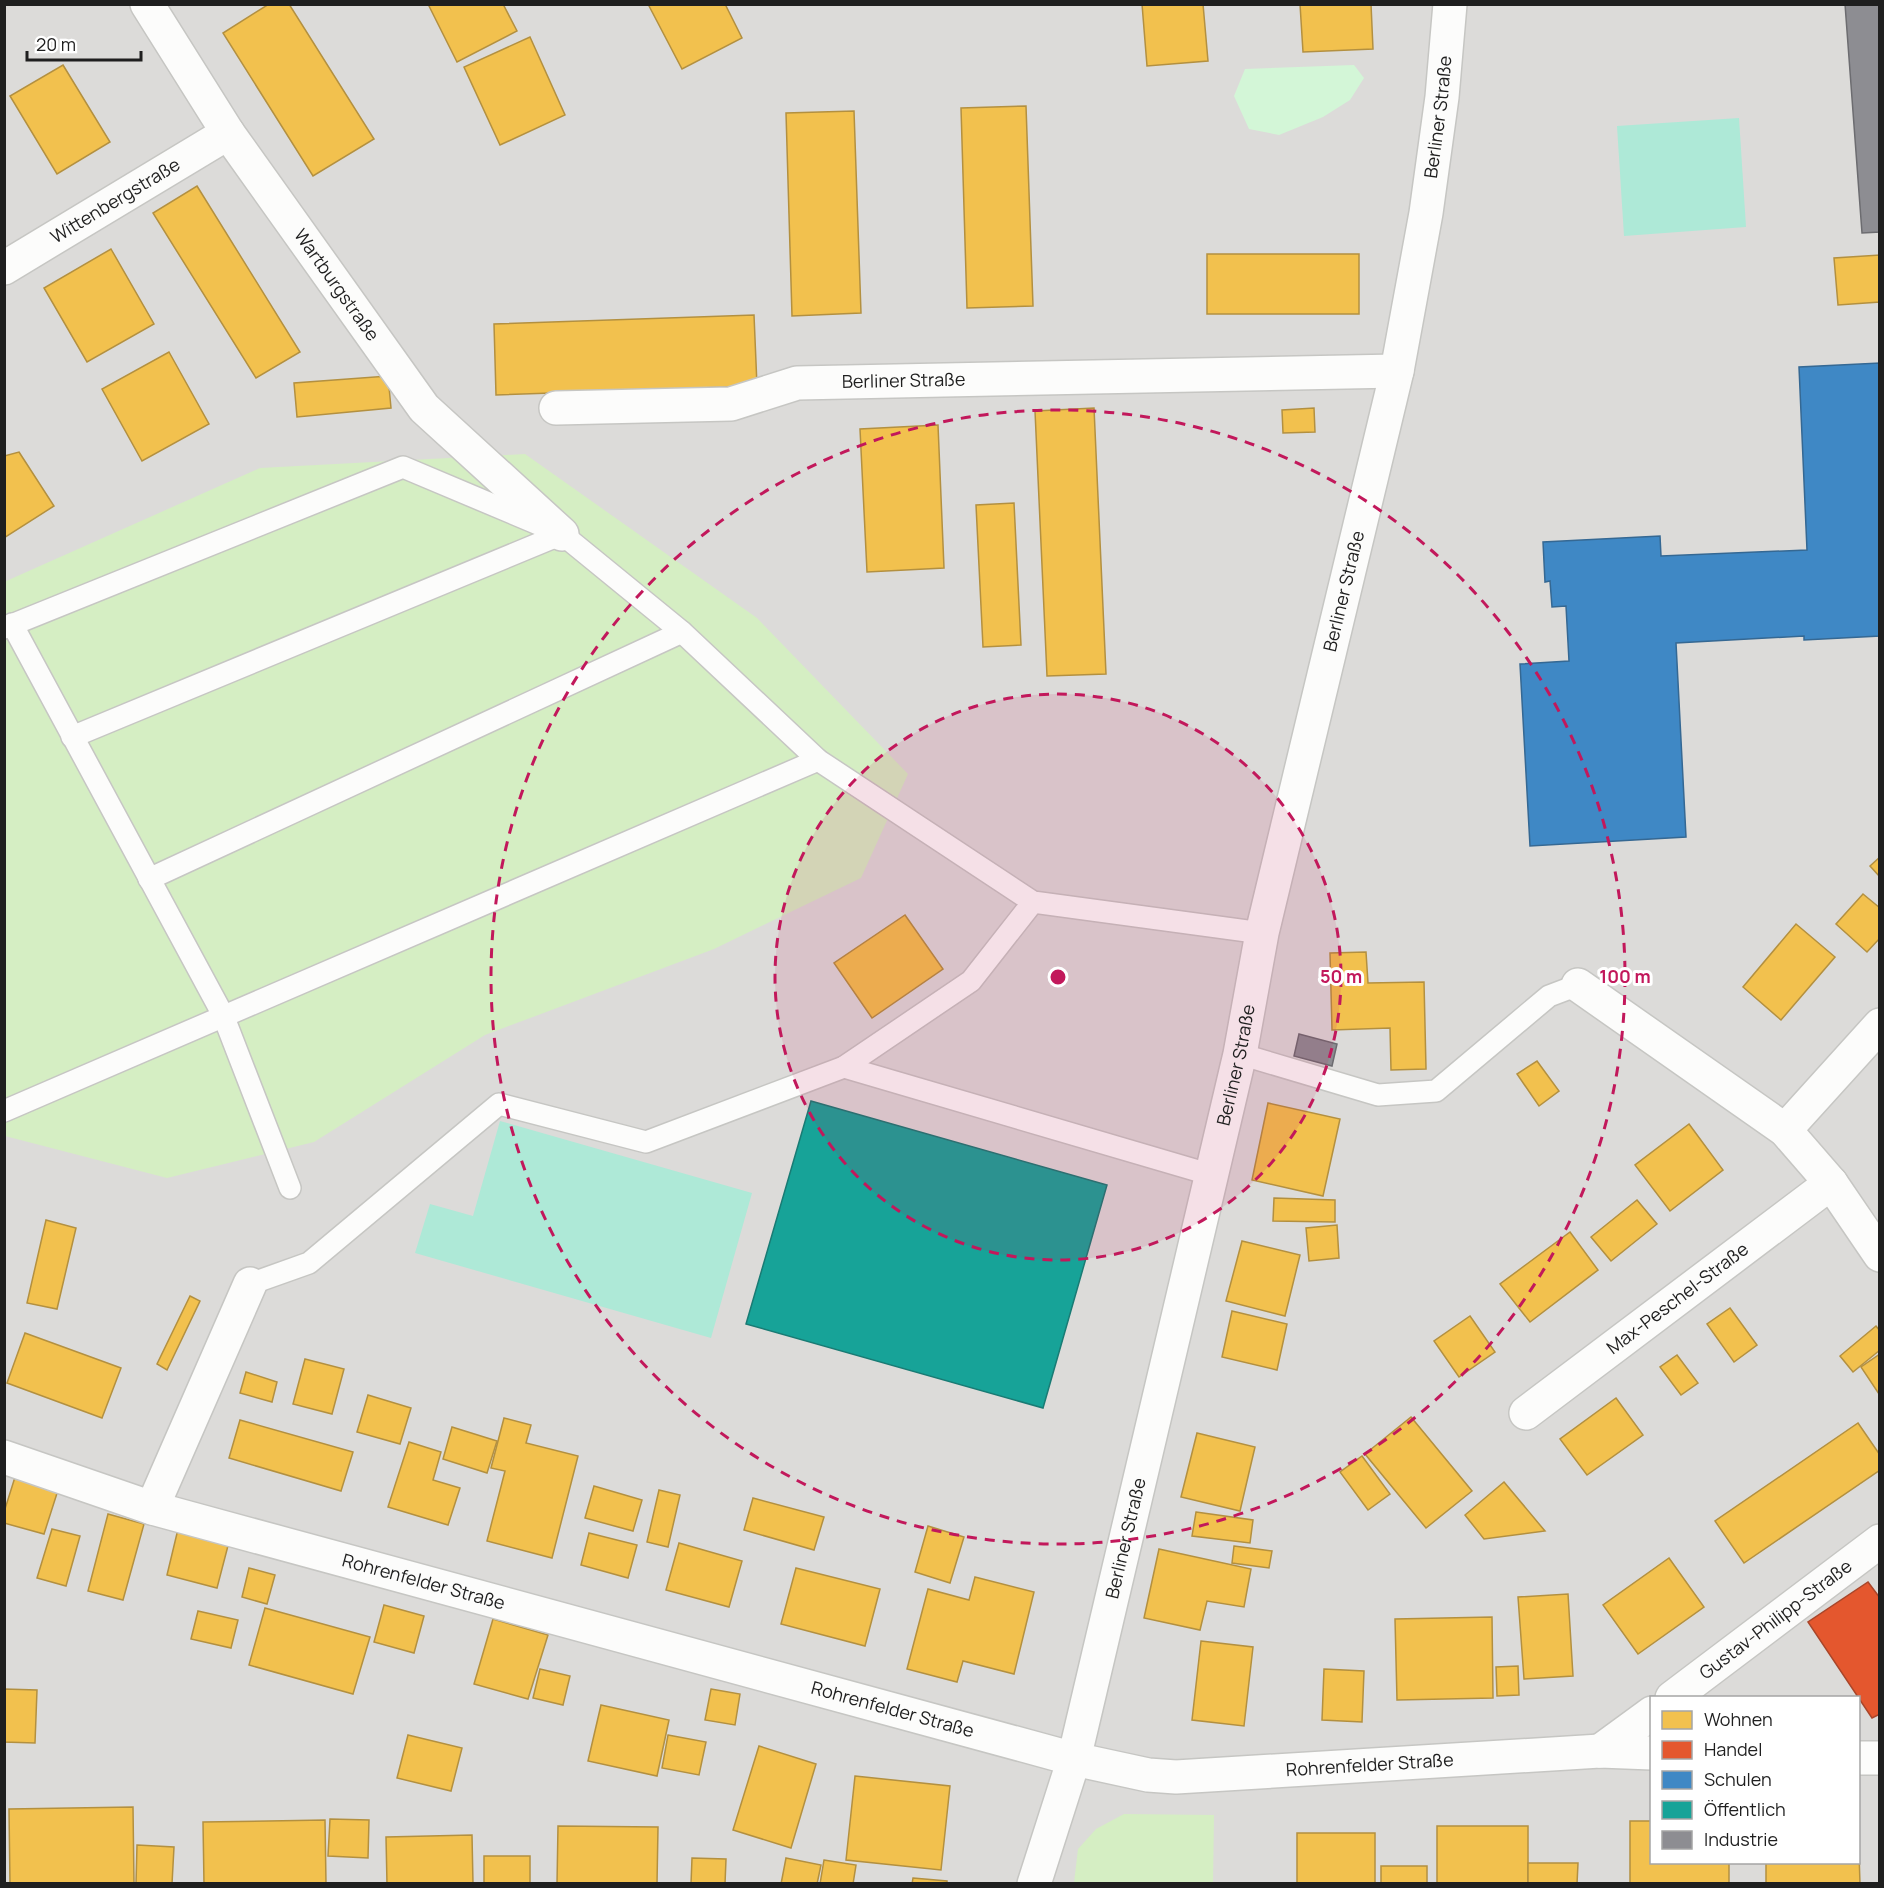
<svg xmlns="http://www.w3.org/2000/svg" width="1884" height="1888" font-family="Manrope,sans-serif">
  <rect width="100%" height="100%" fill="#edece7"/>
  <path fill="#dcdbd9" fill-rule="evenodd" d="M5 5H1879V1883L5 1884ZM1652 1698H1858V1862H1652Z"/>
  <g fill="#d5eec3">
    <path d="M525 454 757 618 908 774 861 878 714 949 485 1035 314 1142 167 1178 5 1136 4 582 260 468Z"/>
    <path d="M1124 1814 1214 1815 1213 1883H1074L1078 1849 1096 1829Z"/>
  </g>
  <path fill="#d3f6d7" d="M1354 65 1364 78 1350 100 1323 117 1279 135 1249 129 1234 96 1245 69Z"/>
  <g fill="#aee9d7">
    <path d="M1739 118 1746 227 1624 236 1617 126Z"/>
    <path d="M500 1121 752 1193 711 1338 415 1253 430 1204 473 1216Z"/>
  </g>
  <g fill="#f2c14e" stroke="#b39040" stroke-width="1.5">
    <path d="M269 4H289L374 139 313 176 223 33Z"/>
    <path d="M428 4H503L517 31 457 62Z"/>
    <path d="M648 4H725L742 38 682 69Z"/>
    <path d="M1142 4H1203L1208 61 1147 66Z"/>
    <path d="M1300 4H1371L1373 49 1303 52Z"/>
    <path d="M530 37 565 115 500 145 464 67Z"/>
    <path d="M63 65 110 142 57 174 10 96Z"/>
    <path d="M1026 106 1033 306 967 308 961 108Z"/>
    <path d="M854 111 861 313 792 316 786 113Z"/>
    <path d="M197 186 300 352 256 378 153 213Z"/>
    <path d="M111 249 154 324 87 362 44 288Z"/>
    <rect x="1207" y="254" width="152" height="60"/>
    <path d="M1880 255V302L1838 305 1834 258Z"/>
    <path d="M754 315 757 386 496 395 494 324Z"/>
    <path d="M169 352 209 424 142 461 102 389Z"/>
    <path d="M388 376 391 408 297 417 294 383Z"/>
    <path d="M1094 408 1106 674 1047 676 1035 411Z"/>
    <path d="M1314 408 1315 432 1283 433 1282 410Z"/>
    <path d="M938 425 944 568 867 572 860 429Z"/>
    <path d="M19 452 54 506 4 538V456Z"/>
    <path d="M1014 503 1021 645 983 647 976 505Z"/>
    <path d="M1880 857V877L1870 866Z"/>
    <path d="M1863 894 1880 908V938L1867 952 1836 924Z"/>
    <path d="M905 915 943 969 872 1018 834 963Z"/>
    <path d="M1796 924 1835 957 1781 1020 1743 987Z"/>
    <path d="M1366 952 1368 983 1424 982 1426 1069 1391 1070 1390 1028 1332 1030 1330 953Z"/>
    <path d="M1537 1061 1559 1091 1539 1106 1517 1074Z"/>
    <path d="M1268 1103 1340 1119 1323 1196 1252 1180Z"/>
    <path d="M1689 1124 1723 1170 1670 1211 1635 1165Z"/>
    <path d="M1274 1198 1335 1200V1222L1273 1221Z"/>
    <path d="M1637 1200 1657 1224 1611 1261 1591 1237Z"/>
    <path d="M46 1220 76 1228 57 1309 27 1303Z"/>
    <path d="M1337 1225 1339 1258 1309 1261 1306 1228Z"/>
    <path d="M1570 1232 1598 1270 1530 1322 1500 1284Z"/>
    <path d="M1242 1241 1300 1255 1285 1316 1226 1301Z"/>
    <path d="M190 1296 200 1301 167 1370 157 1364Z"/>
    <path d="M1730 1308 1757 1345 1734 1362 1707 1324Z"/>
    <path d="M1232 1311 1287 1324 1277 1370 1222 1357Z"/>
    <path d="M1470 1316 1495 1352 1459 1377 1434 1341Z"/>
    <path d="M1876 1326 1880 1331V1350L1853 1372 1840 1356Z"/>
    <path d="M25 1333 121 1368 102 1418 7 1383Z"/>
    <path d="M1880 1354V1394H1879L1861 1367Z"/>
    <path d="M1677 1355 1698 1383 1681 1395 1660 1367Z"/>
    <path d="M305 1359 344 1369 332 1414 293 1404Z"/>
    <path d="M246 1372 277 1382 272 1402 240 1393Z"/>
    <path d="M368 1395 411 1408 400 1444 357 1432Z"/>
    <path d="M1616 1398 1643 1435 1587 1475 1560 1439Z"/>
    <path d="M1411 1417 1472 1491 1426 1528 1365 1454Z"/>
    <path d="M504 1418 531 1425 526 1443 578 1456 552 1558 487 1541 505 1471 491 1468Z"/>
    <path d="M240 1420 353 1452 341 1491 229 1458Z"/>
    <path d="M1858 1423 1880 1455V1470L1744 1563 1715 1521Z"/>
    <path d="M452 1427 497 1441 487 1473 443 1459Z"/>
    <path d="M1197 1433 1255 1447 1240 1511 1181 1497Z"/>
    <path d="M409 1442 441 1452 433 1480 460 1488 448 1525 388 1507Z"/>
    <path d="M1362 1456 1390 1494 1368 1510 1340 1472Z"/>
    <path d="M16 1474 59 1487 44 1534 4 1523V1512Z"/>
    <path d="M1504 1482 1545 1531 1484 1539 1465 1515Z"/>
    <path d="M594 1486 642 1500 633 1531 585 1518Z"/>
    <path d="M659 1490 680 1495 668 1547 647 1542Z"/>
    <path d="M753 1498 824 1517 814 1550 744 1530Z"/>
    <path d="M1196 1512 1253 1520 1250 1543 1192 1536Z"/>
    <path d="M108 1514 144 1524 123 1600 88 1591Z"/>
    <path d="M179 1525 230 1538 217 1588 167 1575Z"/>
    <path d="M928 1526 964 1537 950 1583 915 1572Z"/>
    <path d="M52 1529 80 1536 66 1586 37 1578Z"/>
    <path d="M589 1533 637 1545 628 1578 581 1565Z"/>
    <path d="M679 1543 742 1561 729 1607 666 1590Z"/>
    <path d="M1234 1546 1272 1551 1269 1568 1232 1563Z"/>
    <path d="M1159 1549 1251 1569 1244 1607 1207 1601 1200 1630 1144 1618Z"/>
    <path d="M1669 1558 1704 1607 1638 1654 1603 1605Z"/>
    <path d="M249 1568 275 1575 267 1604 242 1597Z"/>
    <path d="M796 1568 880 1589 865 1646 781 1624Z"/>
    <path d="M975 1577 1034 1592 1014 1674 963 1661 957 1682 907 1669 928 1589 969 1600Z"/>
    <path d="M1568 1594 1573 1676 1524 1679 1518 1597Z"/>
    <path d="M384 1605 424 1616 414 1653 374 1642Z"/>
    <path d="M265 1608 370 1637 353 1694 249 1665Z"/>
    <path d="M198 1611 238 1620 231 1648 191 1639Z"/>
    <path d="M1492 1617 1493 1698 1397 1700 1395 1619Z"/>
    <path d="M493 1619 548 1635 528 1699 474 1684Z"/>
    <path d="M1201 1641 1253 1647 1244 1726 1192 1720Z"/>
    <path d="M1518 1666 1519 1695 1497 1696 1496 1667Z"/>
    <path d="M540 1669 570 1676 563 1705 533 1698Z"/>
    <path d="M1324 1669 1364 1671 1362 1722 1322 1720Z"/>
    <path d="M4 1689 37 1690 35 1743 4 1742Z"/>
    <path d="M711 1689 740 1694 735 1725 705 1720Z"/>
    <path d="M601 1705 669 1720 657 1776 588 1761Z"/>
    <path d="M408 1735 462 1748 451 1791 397 1778Z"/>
    <path d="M668 1735 706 1742 699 1775 662 1768Z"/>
    <path d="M759 1746 816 1764 791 1848 733 1830Z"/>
    <path d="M855 1776 950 1786 941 1870 846 1860Z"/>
    <path d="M133 1807 134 1884H10L9 1809Z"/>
    <path d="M330 1819 369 1820 368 1858 328 1856Z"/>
    <path d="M325 1820 326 1884H204L203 1822Z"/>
    <path d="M1630 1821H1652V1862H1729V1884H1630Z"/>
    <path d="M1858 1821 1860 1884H1766V1862H1858Z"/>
    <path d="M558 1826 658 1827 657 1884H557Z"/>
    <rect x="1437" y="1826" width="91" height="58"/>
    <rect x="1297" y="1833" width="78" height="51"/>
    <path d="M472 1835 473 1884H387L386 1837Z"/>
    <path d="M137 1845 174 1847 172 1884H136Z"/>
    <rect x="484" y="1856" width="46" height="28"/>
    <path d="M692 1858 726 1859 725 1884H691Z"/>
    <path d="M786 1858 821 1865 817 1884H781Z"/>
    <path d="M824 1860 856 1865 853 1884H820Z"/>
    <path d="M1528 1863H1578L1577 1884H1528Z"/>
    <rect x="1381" y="1866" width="46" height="18"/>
    <path d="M913 1878 947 1881V1884H912Z"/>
  </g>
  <path fill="#e4572e" stroke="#a9462a" stroke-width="1.5" d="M1868 1582 1880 1598V1714L1872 1718 1808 1622Z"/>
  <path fill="#3f88c5" stroke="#356893" stroke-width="1.5" d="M1880 363V636L1804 640V636L1676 643 1686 837 1530 846 1520 664 1569 661 1566 606 1552 607 1550 581 1545 582 1543 542 1660 536 1661 556 1807 550 1799 367Z"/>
  <path fill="#17a398" stroke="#197b74" stroke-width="1.5" d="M811 1101 1107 1185 1043 1408 746 1324Z"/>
  <g fill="#8d8d92" stroke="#6c6c70" stroke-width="1.5">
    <path d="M1845 4H1879L1880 232 1862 233Z"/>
    <path d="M1299 1034 1337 1044 1332 1066 1294 1056Z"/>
  </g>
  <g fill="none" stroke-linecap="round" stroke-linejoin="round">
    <defs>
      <g id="lane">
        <path d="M12 624 223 1015 290 1188"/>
        <path d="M4 628 403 467 562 534 682 632 818 760 1033 902 1262 933"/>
        <path d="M72 737 562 534"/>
        <path d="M149 879 682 632"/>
        <path d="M1240 1054 1378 1095 1436 1091 1549 996 1578 985"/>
        <path d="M844 1067 1212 1175"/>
        <path d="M4 1111 818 760"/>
        <path d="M250 1284 309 1263 499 1104 646 1142 844 1067 971 981 1033 902"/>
      </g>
      <g id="street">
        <path id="s1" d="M147 4 228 133 424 408 562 534"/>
        <path id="s2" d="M4 268 228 133"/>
        <path id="s3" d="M556 408 731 404 797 383 1397 371"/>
        <path d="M1578 985 1785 1130 1831 1183 1880 1255"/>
        <path d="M1785 1130 1880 1025"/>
        <path id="s4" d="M1526 1413 1831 1183"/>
        <path id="s5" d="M4 1457 152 1508 1074 1759 1148 1775 1176 1777 1600 1751 1652 1753"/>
        <path d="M152 1508 250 1284"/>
        <path id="s6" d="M1672 1698 1880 1541"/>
        <path d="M1600 1751 1652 1713"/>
        <path d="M1858 1758H1880"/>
        <path id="s7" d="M1034 1884 1074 1759 1240 1054 1262 933 1397 371 1426 213 1442 97 1450 4"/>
      </g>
    </defs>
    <use href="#lane" stroke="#c6c6c3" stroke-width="24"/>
    <use href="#street" stroke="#c6c6c3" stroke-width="36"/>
    <use href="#lane" stroke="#fcfcfb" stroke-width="21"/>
    <use href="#street" stroke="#fcfcfb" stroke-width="33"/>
  </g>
  <circle cx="1058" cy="977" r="283" fill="#c2185b" fill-opacity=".12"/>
  <g fill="none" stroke="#c2185b" stroke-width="3" stroke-dasharray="10 8">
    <circle cx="1058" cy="977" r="283"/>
    <circle cx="1058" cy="977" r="567"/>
  </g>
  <g text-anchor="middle" stroke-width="6" stroke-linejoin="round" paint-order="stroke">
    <g font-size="18" fill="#1f1f1f" stroke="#fff">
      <text dy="6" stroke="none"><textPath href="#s7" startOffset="1814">Berliner Straße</textPath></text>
      <text dy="6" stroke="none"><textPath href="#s2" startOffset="130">Wittenbergstraße</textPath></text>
      <text dy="6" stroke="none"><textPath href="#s1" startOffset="339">Wartburgstraße</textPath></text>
      <text dy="6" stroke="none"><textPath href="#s3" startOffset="351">Berliner Straße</textPath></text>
      <text dy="6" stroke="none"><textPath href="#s7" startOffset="1330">Berliner Straße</textPath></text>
      <text dy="6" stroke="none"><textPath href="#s7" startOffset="844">Berliner Straße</textPath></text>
      <text dy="6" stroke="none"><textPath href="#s4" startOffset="190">Max-Peschel-Straße</textPath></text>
      <text dy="6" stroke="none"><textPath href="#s7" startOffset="358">Berliner Straße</textPath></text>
      <text dy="6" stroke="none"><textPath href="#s5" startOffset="438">Rohrenfelder Straße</textPath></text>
      <text dy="6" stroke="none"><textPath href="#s6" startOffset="130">Gustav-Philipp-Straße</textPath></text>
      <text dy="6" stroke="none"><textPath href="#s5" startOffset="924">Rohrenfelder Straße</textPath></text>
      <text dy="6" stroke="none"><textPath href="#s5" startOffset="1410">Rohrenfelder Straße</textPath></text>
    </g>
  </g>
  <circle cx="1058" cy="977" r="9" fill="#c2185b" stroke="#fff" stroke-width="3"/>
  <g font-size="18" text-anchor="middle" font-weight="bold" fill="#c2185b" stroke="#fff" stroke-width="6" stroke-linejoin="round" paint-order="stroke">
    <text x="1341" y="983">50 m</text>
    <text x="1625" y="983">100 m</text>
  </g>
  <rect width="1884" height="1888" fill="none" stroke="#1f1f1f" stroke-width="12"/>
  <rect x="1650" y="1696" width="210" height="168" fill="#ffffff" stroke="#a5a5a5" stroke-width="1.5"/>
  <rect x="1662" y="1711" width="30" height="18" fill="#f2c14e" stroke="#a5a5a5" stroke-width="1.5"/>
  <text x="1704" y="1726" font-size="18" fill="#1f1f1f">Wohnen</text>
  <rect x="1662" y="1741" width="30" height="18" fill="#e4572e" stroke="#a5a5a5" stroke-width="1.5"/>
  <text x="1704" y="1756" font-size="18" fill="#1f1f1f">Handel</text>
  <rect x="1662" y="1771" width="30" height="18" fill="#3f88c5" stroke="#a5a5a5" stroke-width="1.5"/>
  <text x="1704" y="1786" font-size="18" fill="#1f1f1f">Schulen</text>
  <rect x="1662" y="1801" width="30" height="18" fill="#17a398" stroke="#a5a5a5" stroke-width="1.5"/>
  <text x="1704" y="1816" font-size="18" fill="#1f1f1f">Öffentlich</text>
  <rect x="1662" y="1831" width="30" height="18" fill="#8d8d92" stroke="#a5a5a5" stroke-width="1.5"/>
  <text x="1704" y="1846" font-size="18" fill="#1f1f1f">Industrie</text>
  <path d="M27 51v9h114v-9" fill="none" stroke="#1f1f1f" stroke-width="3"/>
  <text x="36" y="51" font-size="18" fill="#1f1f1f" stroke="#ffffff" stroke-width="4.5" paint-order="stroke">20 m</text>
</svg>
